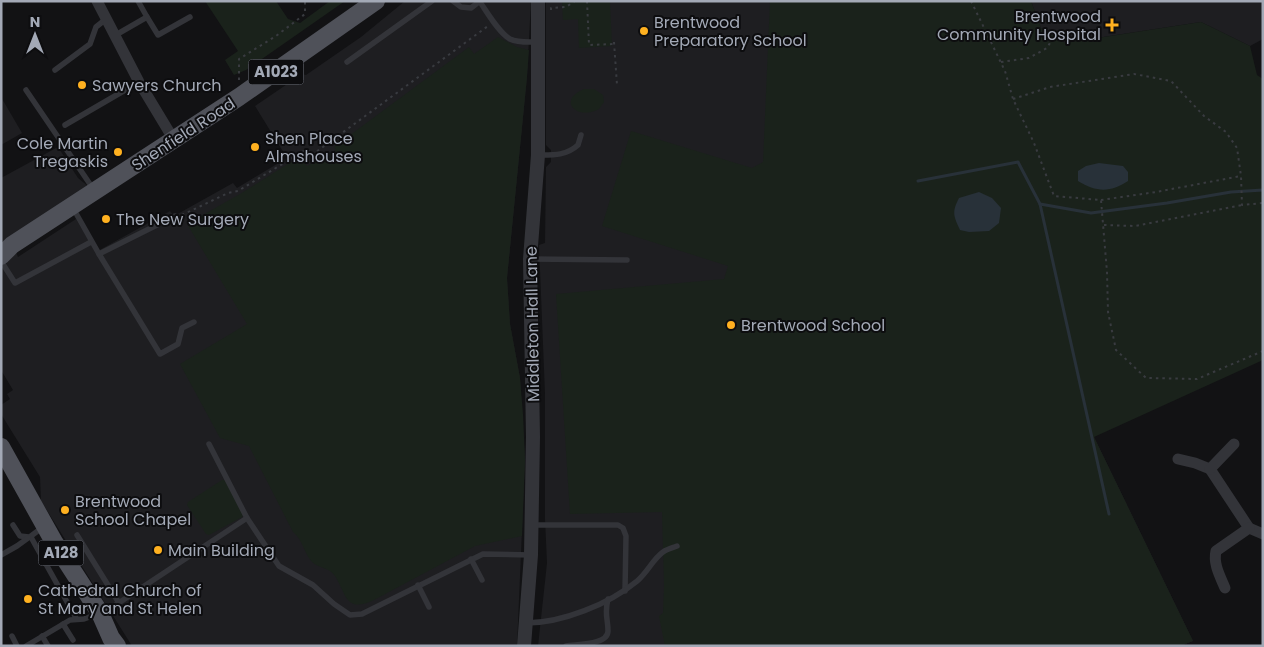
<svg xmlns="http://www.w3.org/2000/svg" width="1264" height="647" font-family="Poppins,sans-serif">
  <rect width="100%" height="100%" fill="#121214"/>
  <g fill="#1e1e21">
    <path d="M405 1H531L527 77 507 278 510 324 520 378 525 460 517 646H132L41 501 40 477 1 414V405L10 399 7 394 13 390 1 370V178L58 147 78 178 95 192 13 245 18 257 76 219 96 252 170 211 174 216 233 183 237 188 287 158 255 106 302 74 306 75 361 37Z"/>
    <path d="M546 1H961L1094 437 1193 641 1180 646H538L547 563 545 519V394L539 245 545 243 546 167 551 162V150L546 145Z"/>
    <path d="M1031 1H1263V39L1250 46 1201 22 1064 43 1041 28Z"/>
    <path d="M1 97 22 133 1 145Z"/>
  </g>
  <g fill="#1a221b">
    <path d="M205 1H276L288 19 300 23 330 1H345L246 70 234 75 225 60 238 51Z"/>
    <path d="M562 1H610L612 46 579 48 578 19 563 20Z"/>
    <path d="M770 1H1031L1041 28 1065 43 1201 22 1250 46 1257 75 1263 79V360L1094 437 1193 641 1180 646H665L659 616 663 613 664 585 662 512 570 514 556 294 724 279 728 266 602 226 631 131 752 168 763 162Z"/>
    <path d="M498 37 517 47 529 50 527 77 507 278 510 324 520 378 523 414 525 460 522 536 475 546 374 600C345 614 346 593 335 576 329 567 318 568 312 562 304 553 303 540 293 532L249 446 220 438 180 364 247 324 187 224 240 194 299 157 307 166 336 150 334 147 469 47 474 54Z"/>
    <path d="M584 89H594L603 95 604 102 599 109C576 121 557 100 584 89Z"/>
    <path d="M222 480H225L243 515 242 517 209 535 206 534 187 505 188 502Z"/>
  </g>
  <g fill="#283139">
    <path d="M1099 163 1123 166 1128 172V181C1110 193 1096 192 1078 181V171L1086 166Z"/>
    <path d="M979 192 992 198 1001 208 999 223 989 231 969 232 960 230C953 215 952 212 959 198Z"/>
  </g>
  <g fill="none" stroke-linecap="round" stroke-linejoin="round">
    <g stroke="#283139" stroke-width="3">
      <path d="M918 181 1018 162 1040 204 1109 514"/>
      <path d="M1040 204 1091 213 1167 203 1231 192 1263 190"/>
    </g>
    <g stroke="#393b40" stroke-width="2" stroke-dasharray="2.5 4" stroke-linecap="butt">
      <path d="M587 1 589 45 614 44"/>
      <path d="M971 1 1005 71 1013 99 1034 143 1054 196 1101 200 1107 272 1108 312 1116 350 1146 378 1197 379 1263 351"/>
      <path d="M551 10V8L566 7 575 1"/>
      <path d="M614 42 617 85"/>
      <path d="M1001 62 1029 58 1047 48 1054 36"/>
      <path d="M239 80V59L276 36 305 14V1"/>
      <path d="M1013 99 1050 87 1134 74 1171 81 1204 116 1226 132 1237 148 1241 176 1242 205 1263 203"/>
      <path d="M1101 200 1156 192 1241 176"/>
      <path d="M182 215 228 193 238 191 307 149 312 155 488 26"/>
      <path d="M1104 225 1135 226 1242 205"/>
    </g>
    <g stroke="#333439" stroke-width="5.5">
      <path d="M453 1 461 7 471 8 480 1"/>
      <path d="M480 2C487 12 499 33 510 39 518 43 529 42 537 42"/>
      <path d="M147 17 158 35 190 17"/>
      <path d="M114 36 147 17 138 1"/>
      <path d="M347 62 432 1"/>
      <path d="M55 70 90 44 96 27 106 19"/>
      <path d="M26 90 94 190"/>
      <path d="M65 125 139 82"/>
      <path d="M538 155C552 155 566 156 578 145L581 135"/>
      <path d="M73 208 99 254 160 354 178 344 182 328 194 322"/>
      <path d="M99 254 175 216"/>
      <path d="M530 259 627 260"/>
      <path d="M1 261 15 283 91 242"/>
      <path d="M209 444 247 518 279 566 313 585 334 604 350 615 362 614 483 554 531 555"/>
      <path d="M13 525 20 536 29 537"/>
      <path d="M532 525H618L623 528 626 536 625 591"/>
      <path d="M43 527 31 536 32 539 76 618"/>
      <path d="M77 535 119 603"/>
      <path d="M1 555 17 546 28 538"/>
      <path d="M471 559 482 580"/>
      <path d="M418 585 429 607"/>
      <path d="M526 623C562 623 609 604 637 581 647 573 653 559 663 552 667 549 672 548 677 546"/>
      <path d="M63 624 73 640"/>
      <path d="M12 636 17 646"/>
      <path d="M42 636 48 646"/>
      <path d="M26 646 70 620 84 619 108 610 247 518"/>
      <path d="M566 646C577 644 608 645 608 631 608 618 604 614 608 599"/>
    </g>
    <g stroke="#333439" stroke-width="11">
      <path d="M97 1 139 82 174 140"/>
      <path d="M1178 459 1195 463 1210 469 1249 528 1263 534"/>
      <path d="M1210 469 1234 444"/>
      <path d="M1225 588C1220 576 1213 564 1216 551L1249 528"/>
    </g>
    <path stroke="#333439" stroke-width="14" d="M524 646 531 555 533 437 530 259 538 155V1"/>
    <g stroke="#4f5159" stroke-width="18">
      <path d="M1 256 12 245 239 97 376 1"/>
      <path d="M1 447 54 542 100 613 111 638 117 646"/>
    </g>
  </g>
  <g fill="#ffb120" stroke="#0d0d0f" stroke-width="2">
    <path d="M1109.5 17.5h5v5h5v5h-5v5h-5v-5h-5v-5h5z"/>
    <circle cx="644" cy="31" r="5"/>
    <circle cx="82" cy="85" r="5"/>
    <circle cx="255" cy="147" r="5"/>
    <circle cx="118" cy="152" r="5"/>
    <circle cx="106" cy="219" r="5"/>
    <circle cx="731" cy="325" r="5"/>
    <circle cx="65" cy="510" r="5"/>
    <circle cx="158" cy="550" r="5"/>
    <circle cx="28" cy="599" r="5"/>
  </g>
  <g text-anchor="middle" stroke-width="4" stroke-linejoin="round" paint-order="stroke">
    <g fill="#0d0d0f" stroke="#767a84" stroke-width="1">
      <rect x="248.5" y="59.5" width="55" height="25" rx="4"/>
      <rect x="38.5" y="540.5" width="45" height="25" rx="4"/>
    </g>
    <g font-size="15" font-weight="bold" fill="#a3a9b6">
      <text x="276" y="77">A1023</text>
      <text x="61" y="558">A128</text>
    </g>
    <g font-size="16" fill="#a3a9b6" stroke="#0d0d0f" text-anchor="start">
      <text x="1101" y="22" text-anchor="end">Brentwood<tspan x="1101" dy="18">Community Hospital</tspan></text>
      <text x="654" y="28">Brentwood<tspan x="654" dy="18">Preparatory School</tspan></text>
      <text x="92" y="91">Sawyers Church</text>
      <text x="265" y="144">Shen Place<tspan x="265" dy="18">Almshouses</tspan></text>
      <text x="108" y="149" text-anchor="end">Cole Martin<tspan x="108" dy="18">Tregaskis</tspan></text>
      <text x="116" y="225">The New Surgery</text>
      <text x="741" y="331">Brentwood School</text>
      <text x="75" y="507">Brentwood<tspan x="75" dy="18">School Chapel</tspan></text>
      <text x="168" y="556">Main Building</text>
      <text x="38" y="596">Cathedral Church of<tspan x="38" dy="18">St Mary and St Helen</tspan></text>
    </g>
    <g font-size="16" fill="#a3a9b6" stroke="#0d0d0f">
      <text transform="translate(183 134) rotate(-33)" y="6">Shenfield Road</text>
      <text transform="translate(532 324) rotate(-91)" y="6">Middleton Hall Lane</text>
    </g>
  </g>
  <rect width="1264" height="647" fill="none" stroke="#a3a9b6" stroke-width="5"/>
  <g transform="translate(35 35)" stroke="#0d0d0f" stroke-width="4" paint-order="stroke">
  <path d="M0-4L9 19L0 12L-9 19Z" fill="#a3a9b6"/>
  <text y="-8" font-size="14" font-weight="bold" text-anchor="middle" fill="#a3a9b6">N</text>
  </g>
</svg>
